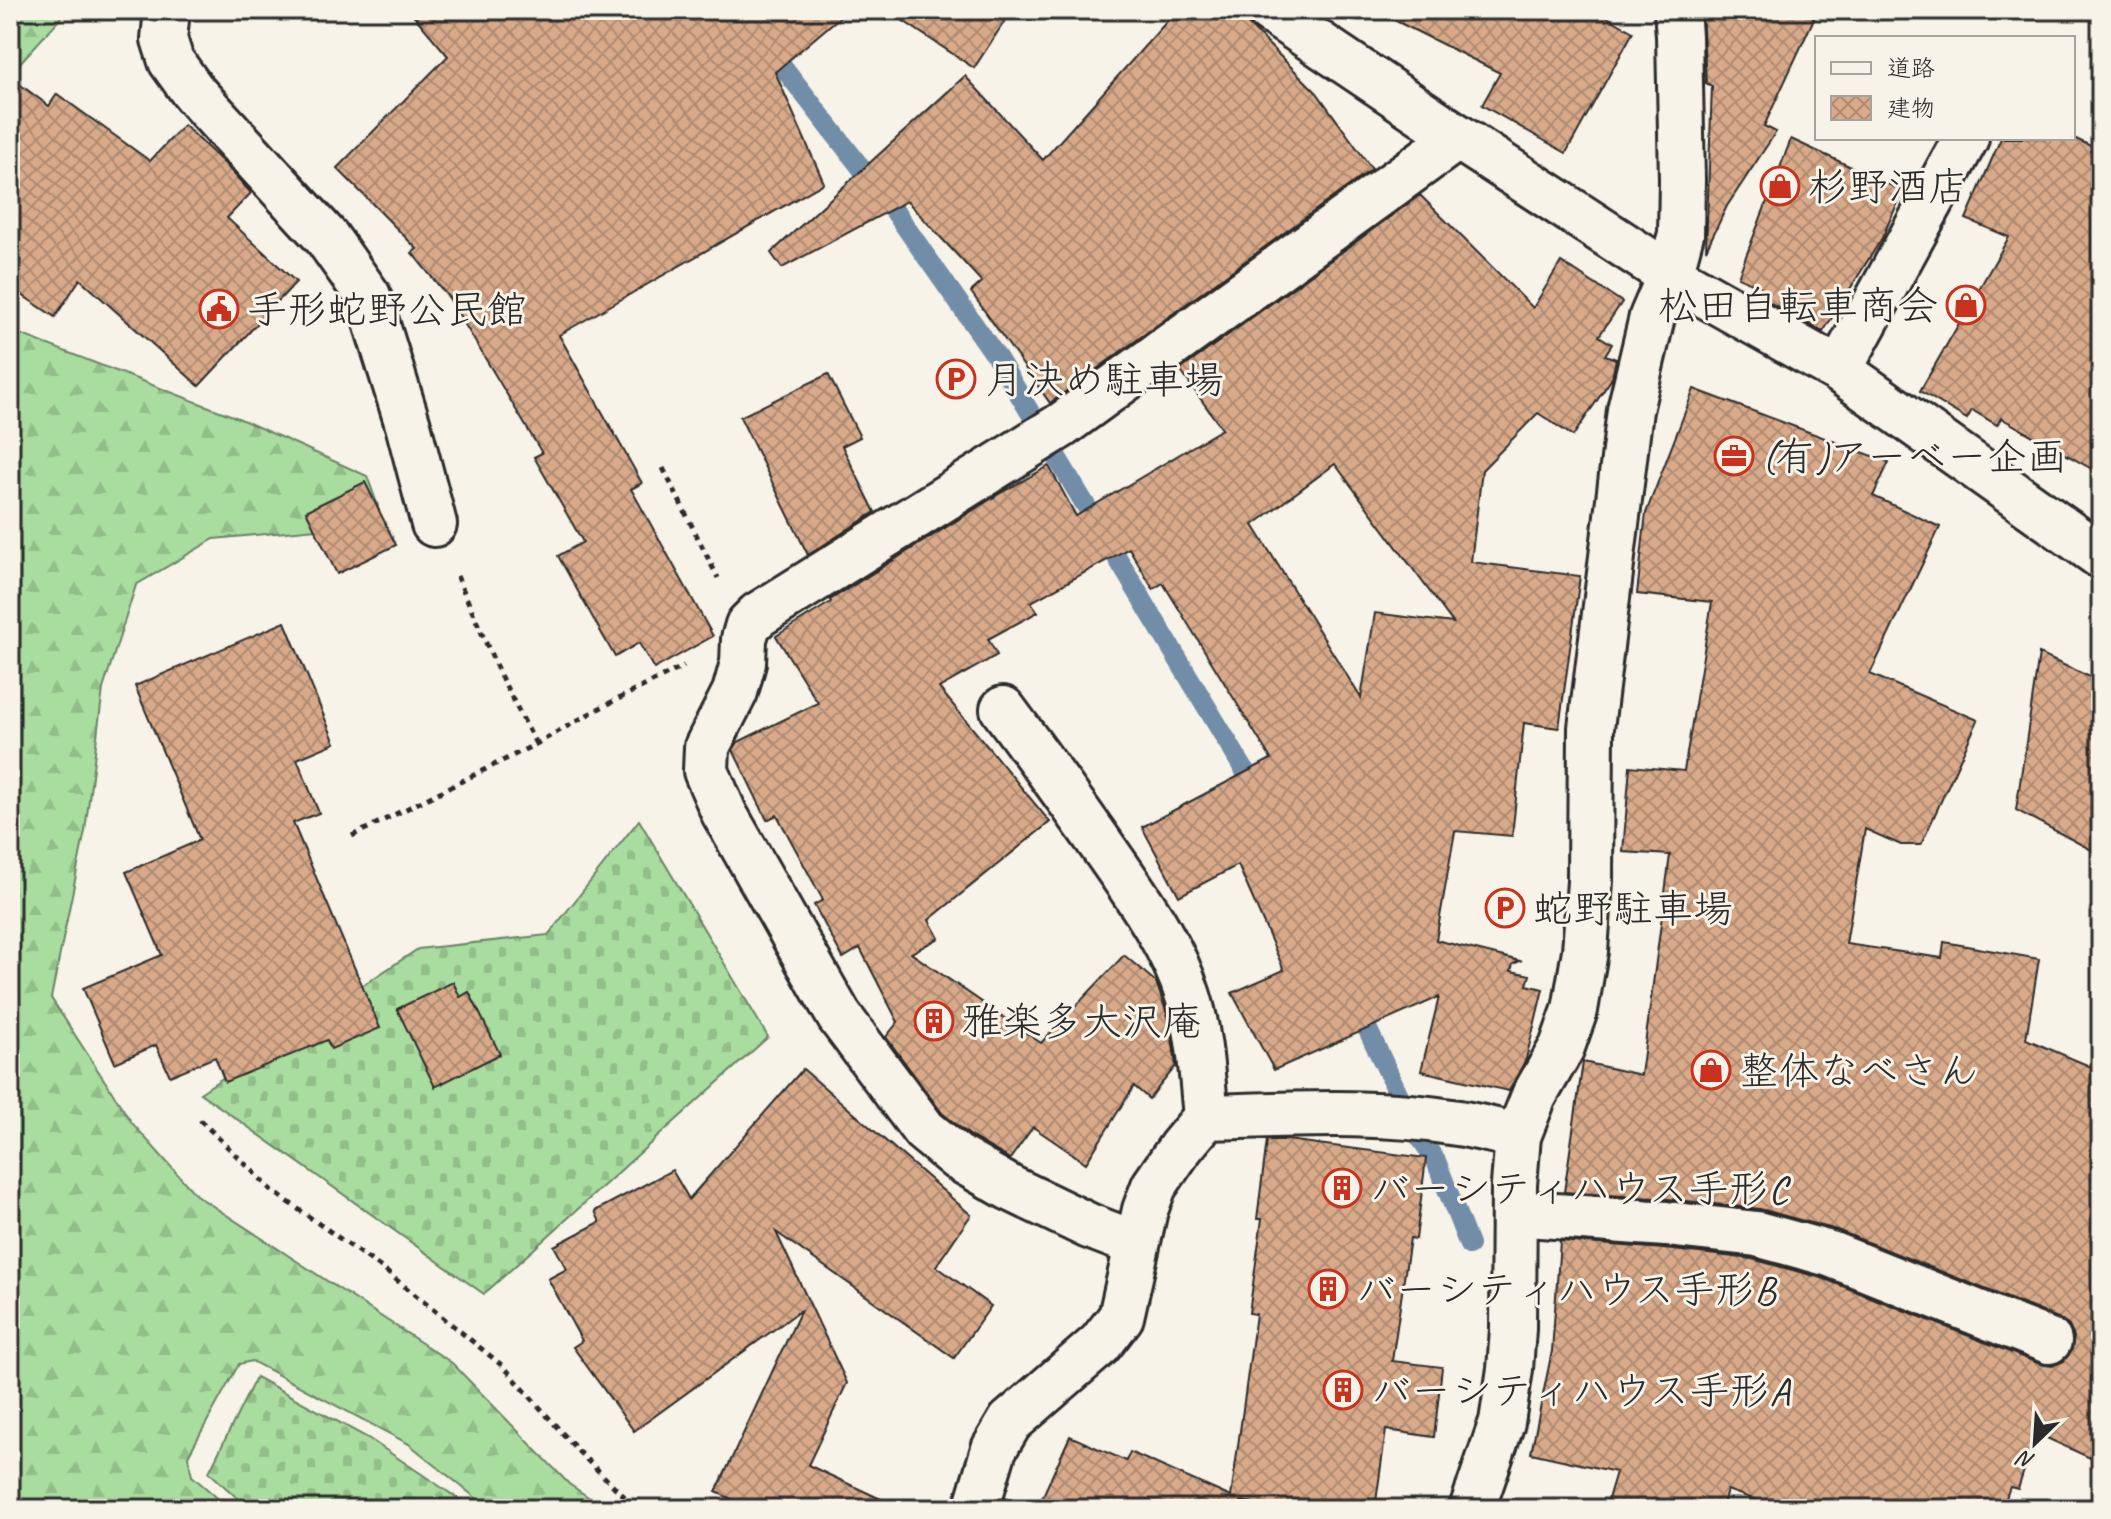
<svg xmlns="http://www.w3.org/2000/svg" width="2111" height="1519" font-family="Caveat,'Klee One',sans-serif">
  <defs>
    <pattern id="forest-firs" width="22" height="20" patternUnits="userSpaceOnUse" patternTransform="scale(2)"><rect width="22" height="20" fill="#a9dd9f"/><path d="M5 1l3.5 6h-7zM16 11l3.5 6h-7z" fill="#92be89"/></pattern>
    <pattern id="cemetery-stones" width="16" height="16" patternUnits="userSpaceOnUse" patternTransform="scale(2)"><rect width="16" height="16" fill="#a9dd9f"/><path d="M2 7V4a2 2 0 0 1 4 0v3zM10 15v-3a2 2 0 0 1 4 0v3z" fill="#92be89"/></pattern>
    <pattern id="building-cross-hatch" width="8" height="8" patternUnits="userSpaceOnUse" patternTransform="scale(2)"><rect width="8" height="8" fill="#d9aa8a"/><path d="M0 0l8 8M0 8l8-8" fill="none" stroke="#b08b71"/></pattern>
  </defs>
  <rect width="100%" height="100%" fill="#f7f3e8"/>
  <filter id="ink" filterUnits="userSpaceOnUse"><feTurbulence type="fractalNoise" baseFrequency=".0125" numOctaves="2"/><feDisplacementMap in="SourceGraphic" scale="16" xChannelSelector="R" yChannelSelector="G"/><feConvolveMatrix kernelMatrix="1 2 1 2 8 2 1 2 1" color-interpolation-filters="sRGB"/></filter>
  <g filter="url(#ink)">
    <g fill="url(#forest-firs)" stroke="#6a8465" stroke-width="2">
      <path d="M10 10H68L10 74Z"/>
      <path d="M10 325 17 333 238 418 367 476 378 506 357 525 214 539 136 585 103 689 85 831 51 998 132 1123 196 1195 452 1363 569 1484 606 1509H478L477 1499 409 1444 252 1361 239 1364 188 1456 192 1476 230 1509H10Z"/>
    </g>
    <g fill="url(#cemetery-stones)" stroke="#6a8465" stroke-width="2">
      <path d="M639 820 768 1037 484 1294 200 1093 418 949 548 935Z"/>
      <path d="M256 1377 368 1438 466 1504 461 1509H249L209 1472Z"/>
    </g>
    <g fill="none" stroke-linecap="round" stroke-linejoin="round">
      <g stroke="#728da8" stroke-width="20">
        <path d="M739 10 893 209 998 359 1260 796"/>
        <path d="M1357 1007 1417 1133 1436 1161 1469 1245"/>
      </g>
    </g>
    <g fill="url(#building-cross-hatch)" stroke="#2b2b2b" stroke-width="2" fill-rule="evenodd">
      <path d="M409 10H848L775 72 824 183 559 335 642 483 631 489 713 636 654 669 639 643 615 657 558 556 583 542 534 457 542 453 449 298 412 253 417 249 337 168 448 56Z"/>
      <path d="M887 10H1012L974 68Z"/>
      <path d="M1177 10H1234L1317 93 1372 169 1050 403 971 292 982 282 907 201 782 268 771 253 965 76 1043 160Z"/>
      <path d="M1374 10H1595L1633 32 1566 153 1482 105 1500 73Z"/>
      <path d="M1702 10H1818L1764 126 1776 132 1727 206 1706 250 1712 86 1706 83Z"/>
      <path d="M10 77 49 106 57 94 150 161 184 125 224 163 251 193 227 218 296 282 199 386 80 279 55 317 10 287Z"/>
      <path d="M2001 138H2074L2101 151V474L2001 418 1997 425 1972 410 1967 419 1920 391 2009 237 1966 219Z"/>
      <path d="M1791 139 1903 191 1882 238 1823 332 1756 295 1761 287 1738 277Z"/>
      <path d="M1420 195 1533 308 1561 262 1622 302 1599 336 1612 344 1605 355 1616 359 1612 378 1573 436 1538 413 1482 470 1471 562 1580 576 1559 728 1524 723 1512 836 1455 831 1436 940 1520 961 1513 964 1511 971 1530 975 1527 985 1543 989 1526 1059 1509 1091 1421 1071 1439 997 1274 1070 1232 993 1284 970 1238 865 1179 896 1142 827 1271 759 1163 583 1153 589 1129 548 1031 602 1038 612 988 639 997 655 939 688 1050 822 929 920 939 938 911 953 1041 1043 1124 955 1156 982 1168 1017 1173 1044 1176 1066 1149 1099 1134 1086 1086 1163 1033 1127 1010 1159 972 1137 942 1113 886 1037 898 1022 860 948 843 958 814 905 823 900 777 815 767 820 733 750 738 742 818 703 776 636 831 602 830 600 999 494 1049 466 1076 516 1222 429 1180 370ZM1335 464 1453 623 1375 613 1361 698 1253 525Z"/>
      <path d="M828 374 860 437 842 446 875 512 808 555 740 417Z"/>
      <path d="M1694 389 1889 462 1873 496 1940 527 1870 674 1978 720 1921 845H1901L1865 829 1846 944 1942 958 1944 942 2039 959 2026 1039 2101 1071V1463L2036 1433 2018 1489 2010 1487 2002 1509H1782L1727 1490 1722 1509H1605L1616 1472 1531 1453 1552 1351 1560 1241 1664 1249 1752 1259 1822 1278 2040 1364 2052 1366 2064 1361 2072 1349 2074 1337 2069 1326 2058 1318 1837 1230 1760 1209 1668 1199 1564 1192 1583 1062 1641 1075 1670 855 1623 852 1630 766 1684 771 1712 602 1637 594 1646 513Z"/>
      <path d="M365 482 396 545 337 574 306 511Z"/>
      <path d="M285 622 335 743 297 759 319 813 293 823 380 1028 331 1049 327 1040 225 1082 215 1057 170 1076 156 1045 115 1063 83 988 162 955 126 872 200 840 135 686Z"/>
      <path d="M2039 654 2101 682V855L2016 810Z"/>
      <path d="M453 982 460 997 469 992 500 1054 435 1087 397 1009Z"/>
      <path d="M803 1069 971 1215 936 1266 991 1306 954 1358 776 1232 847 1383 808 1465 902 1509H753L716 1492 801 1310 634 1431 573 1347 582 1341 548 1279 567 1269 554 1246 600 1222 595 1211 672 1170 689 1199Z"/>
      <path d="M1267 1140H1287L1426 1158 1416 1239 1410 1238 1392 1361 1442 1367 1434 1437 1386 1430 1375 1509H1293L1240 1501 1257 1509H1037L1070 1436 1126 1461 1130 1452 1231 1497 1256 1314 1249 1313 1262 1219H1257Z"/>
    </g>
    <g fill="none" stroke-linecap="round" stroke-linejoin="round">
      <defs>
        <g id="minor">
          <path d="M167 10 164 39 171 61 194 93 327 238 368 296 408 425 434 524"/>
          <path d="M1269 10 1458 137 1670 275 1839 370 2101 556"/>
          <path d="M1839 370 1966 138"/>
          <path d="M1003 709C1041 760 1078 811 1114 863 1143 905 1173 947 1188 996 1200 1034 1202 1077 1206 1117"/>
          <path d="M1514 1213 1666 1224 1757 1234 1830 1254 2049 1341"/>
          <path d="M1136 1244 1089 1226 1010 1188 958 1158 924 1130 839 1016 724 813 706 771 707 747 735 692 743 663 744 639 748 625 758 615 1062 425 1458 137"/>
          <path d="M976 1509 994 1449 1010 1422 1100 1344 1121 1317 1145 1210 1154 1186 1181 1147 1206 1117C1290 1115 1375 1109 1458 1123 1478 1126 1498 1132 1518 1136"/>
          <path d="M1472 1509 1502 1422 1510 1369 1513 1329 1514 1185 1518 1136 1534 1096 1562 1047 1575 1010 1585 951 1590 881 1591 728 1630 410 1652 317 1670 275 1681 234 1682 180 1679 36 1677 10"/>
        </g>
      </defs>
      <use href="#minor" stroke="#2b2b2b" stroke-width="50"/>
      <g stroke="#2b2b2b" stroke-width="5" stroke-dasharray="6 6" stroke-linecap="butt">
        <path d="M663 468 718 578"/>
        <path d="M457 576 499 673 536 744"/>
        <path d="M352 836 536 744 596 710 684 666"/>
        <path d="M200 1120 274 1192 383 1269 504 1367 579 1452 637 1509"/>
      </g>
      <use href="#minor" stroke="#f7f3e8" stroke-width="44"/>
    </g>
  </g>
  <defs>
    <symbol id="shop-ring" viewBox="-11 -11 22 22"><circle r="9.5" fill="#f7f3e8" stroke="#c8321e" stroke-width="1.5"/><path d="M-5-2.5h2.3a2.7 3.5 0 0 1 5.4 0H5L5.5 6h-11ZM-1.5-2.5h3a1.5 2.3 0 0 0-3 0Z" fill="#c8321e"/></symbol>
    <symbol id="civic-ring" viewBox="-11 -11 22 22"><circle r="9.5" fill="#f7f3e8" stroke="#c8321e" stroke-width="1.5"/><path d="M-.6-6.5H3V-4.5H.6V-3L4-1V1h2V6H-6V1h2V-1L-.6-3ZM-1.2 2.5V6h2.4V2.5Z" fill="#c8321e"/></symbol>
    <symbol id="parking-ring" viewBox="-11 -11 22 22"><circle r="9.5" fill="#f7f3e8" stroke="#c8321e" stroke-width="1.5"/><path d="M-3.5-5.5H1a3.5 3.5 0 0 1 0 7H-1V5.5H-3.5ZM-1-3.4V-.6H.8a1.4 1.4 0 0 0 0-2.8Z" fill="#c8321e"/></symbol>
    <symbol id="office-ring" viewBox="-11 -11 22 22"><circle r="9.5" fill="#f7f3e8" stroke="#c8321e" stroke-width="1.5"/><path d="M-6-3h4V-5.5h4V-3h4V5H-6ZM-1-4.5V-3h2v-1.5ZM-6 0V1H6V0Z" fill="#c8321e"/></symbol>
    <symbol id="building-ring" viewBox="-11 -11 22 22"><circle r="9.5" fill="#f7f3e8" stroke="#c8321e" stroke-width="1.5"/><path d="M-4-6H4V6H1V3H-1V6H-4ZM-2.5-4.3h1.7v1.8h-1.7ZM.8-4.3h1.7v1.8H.8ZM-2.5-1h1.7V.8h-1.7ZM.8-1h1.7V.8H.8Z" fill="#c8321e"/></symbol>
  </defs>
  <g fill-rule="evenodd">
    <use href="#shop-ring" x="1758" y="164" width="44" height="44"/>
    <use href="#shop-ring" x="1944" y="283" width="44" height="44"/>
    <use href="#civic-ring" x="197" y="287" width="44" height="44"/>
    <use href="#parking-ring" x="934" y="357" width="44" height="44"/>
    <use href="#office-ring" x="1712" y="434" width="44" height="44"/>
    <use href="#parking-ring" x="1483" y="886" width="44" height="44"/>
    <use href="#building-ring" x="912" y="999" width="44" height="44"/>
    <use href="#shop-ring" x="1689" y="1048" width="44" height="44"/>
    <use href="#building-ring" x="1320" y="1166" width="44" height="44"/>
    <use href="#building-ring" x="1306" y="1267" width="44" height="44"/>
    <use href="#building-ring" x="1321" y="1368" width="44" height="44"/>
  </g>
  <g text-anchor="middle" stroke-width="6" stroke-linejoin="round" paint-order="stroke">
    <g font-size="40" fill="#2b2b2b" stroke="#f7f3e8" text-anchor="start">
      <text x="1808" y="200">杉野酒店</text>
      <text x="1938" y="319" text-anchor="end">松田自転車商会</text>
      <text x="247" y="323">手形蛇野公民館</text>
      <text x="984" y="393">月決め駐車場</text>
      <text x="1762" y="470">(有)アーベー企画</text>
      <text x="1533" y="922">蛇野駐車場</text>
      <text x="962" y="1035">雅楽多大沢庵</text>
      <text x="1739" y="1084">整体なべさん</text>
      <text x="1370" y="1202">バーシティハウス手形C</text>
      <text x="1356" y="1303">バーシティハウス手形B</text>
      <text x="1371" y="1404">バーシティハウス手形A</text>
    </g>
  </g>
  <rect width="2111" height="1519" fill="none" stroke="#f7f3e8" stroke-width="40"/>
  <rect x="20" y="20" width="2071" height="1479" fill="none" stroke="#2b2b2b" stroke-width="3" filter="url(#ink)"/>
  <rect x="1815" y="36" width="260" height="104" fill="#f7f3e8" stroke="#a5a39c" stroke-width="2"/>
  <rect x="1831" y="62" width="40" height="12" fill="#f7f3e8" stroke="#a5a39c" stroke-width="2"/>
  <text x="1887" y="76" font-size="24" fill="#2b2b2b">道路</text>
  <rect x="1831" y="96" width="40" height="24" fill="url(#building-cross-hatch)" stroke="#a5a39c" stroke-width="2"/>
  <text x="1887" y="116" font-size="24" fill="#2b2b2b">建物</text>
  <g transform="translate(2035 1443) rotate(205)" stroke="#f7f3e8" stroke-width="6" paint-order="stroke">
  <path d="M0-6L14 30L0 20L-14 30Z" fill="#2b2b2b"/>
  <text y="-12" font-size="22" font-weight="bold" text-anchor="middle" fill="#2b2b2b">N</text>
  </g>
</svg>
